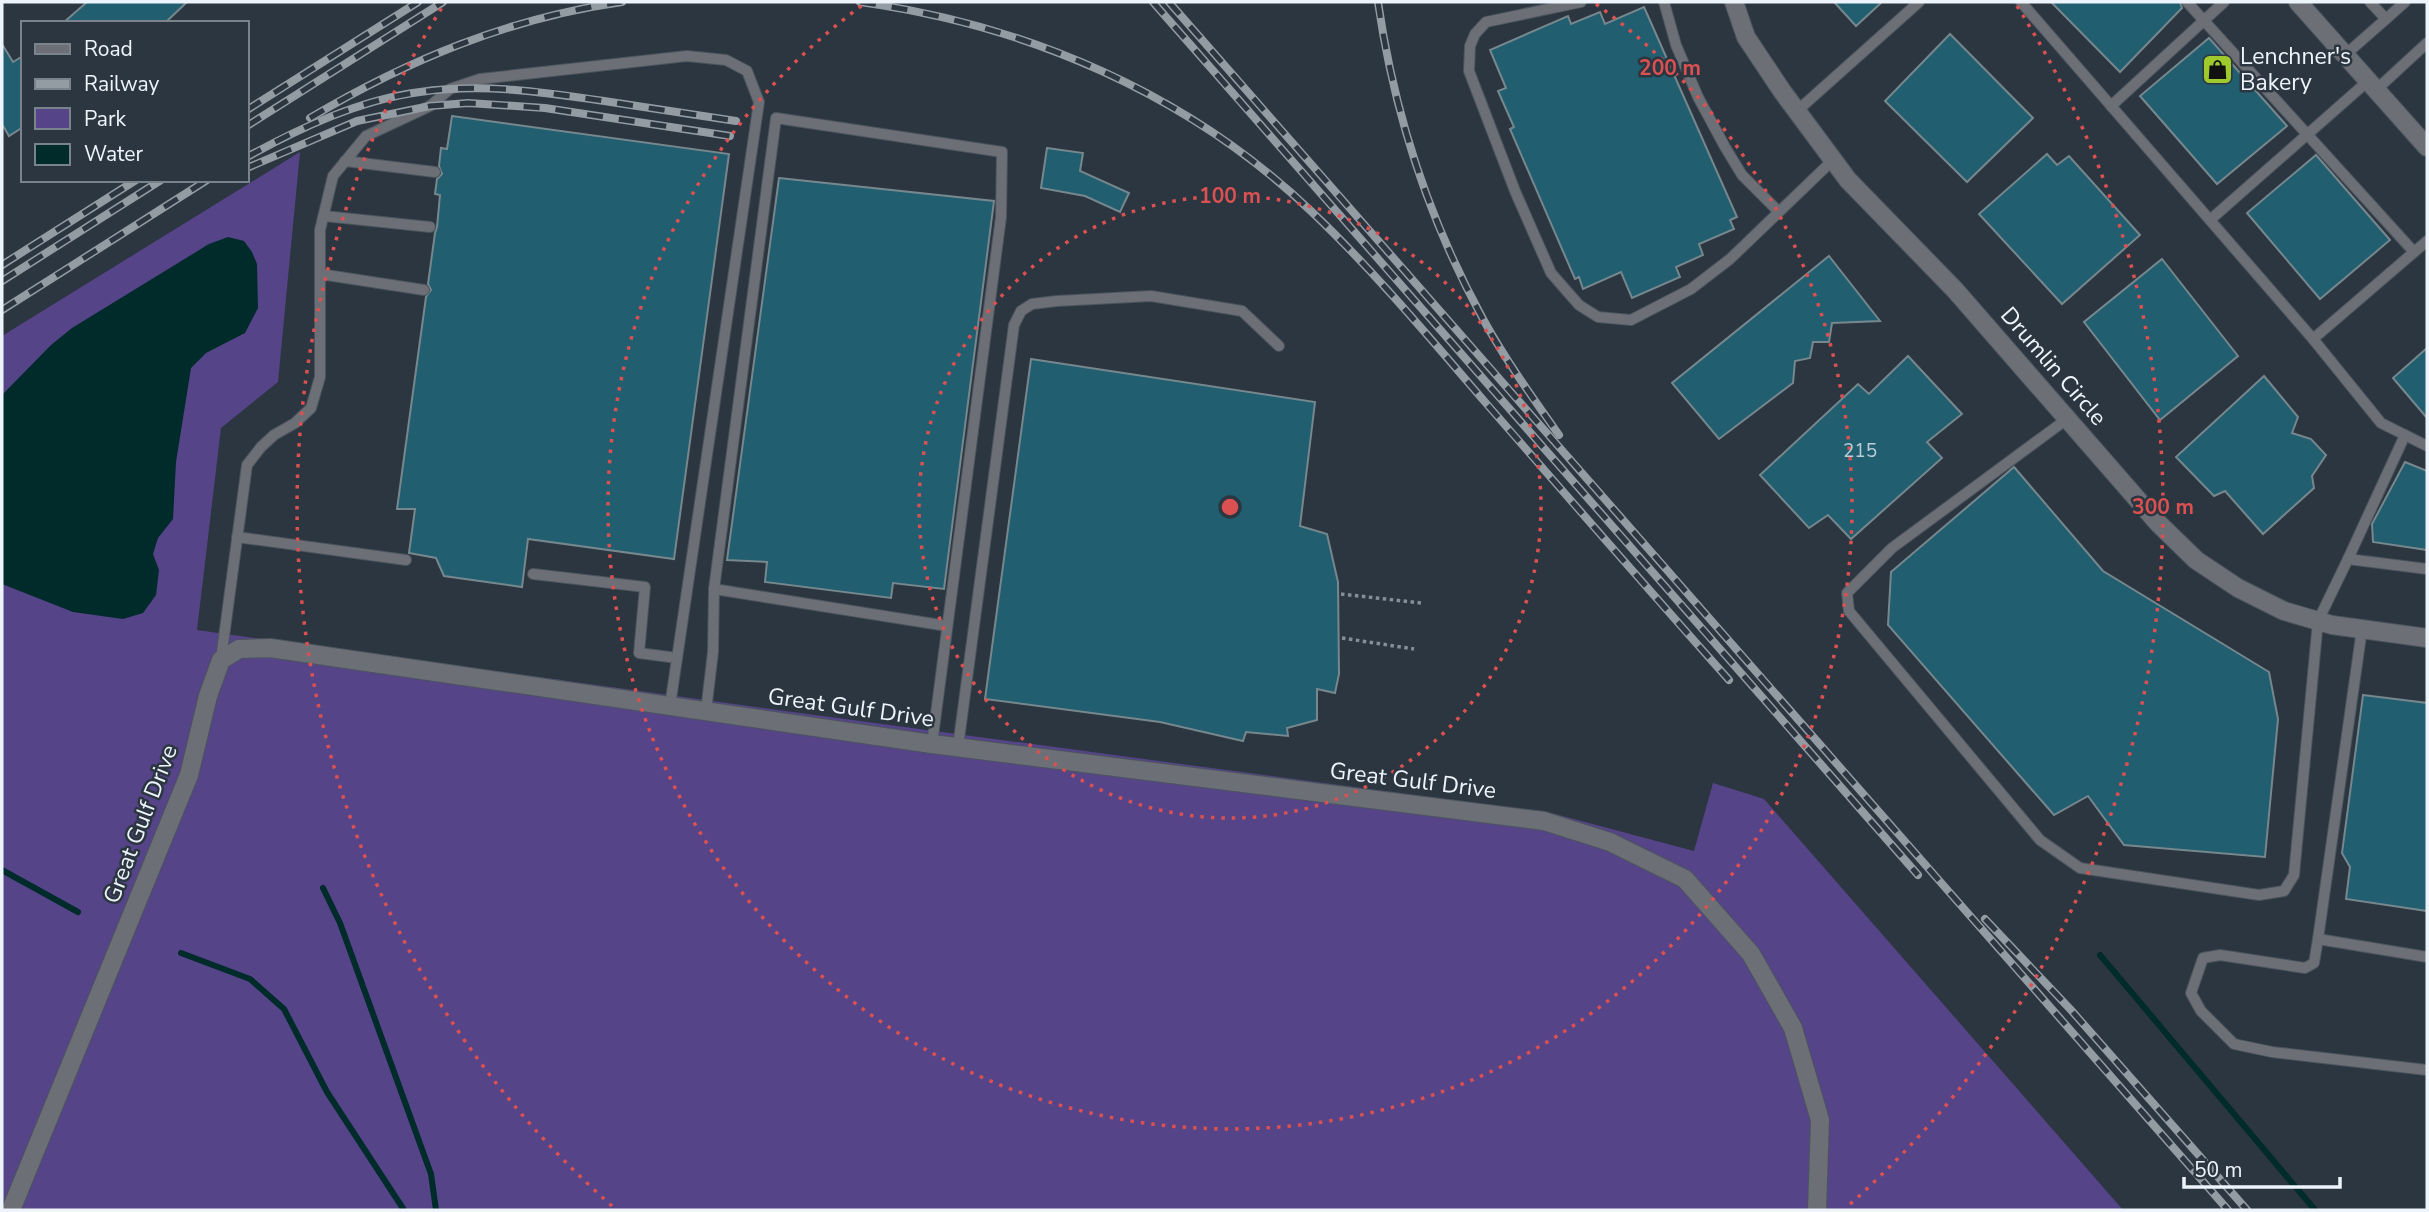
<svg xmlns="http://www.w3.org/2000/svg" width="2429" height="1212" font-family="'Nunito Sans',sans-serif">
  <rect width="100%" height="100%" fill="#2c3640"/>
  <path fill="#564488" d="M300 152 278 382 221 428 197 630 763 708 1555 814 1694 851 1713 783 1764 799 2123 1210H2V336Z"/>
  <path fill="#002b2b" d="M228 237 244 241 252 252 257 264 258 308 245 333 206 353 191 368 176 462 173 519 158 538 153 554 159 570 156 595 143 613 123 619 73 612 2 584V395L51 345 72 328 209 244Z"/>
  <g fill="none" stroke-linecap="round" stroke-linejoin="round">
    <g stroke="#002b2b" stroke-width="6">
      <path d="M2 870 78 912"/>
      <path d="M323 888 340 923 431 1174 436 1210"/>
      <path d="M181 953 250 979 284 1009 327 1092 404 1210"/>
      <path d="M2100 955 2315 1210"/>
    </g>
  </g>
  <g fill="#205e70" stroke="#76878d" stroke-width="2">
    <path d="M87 2H187L165 23H63Z"/>
    <path d="M1834 2H1882L1856 26Z"/>
    <path d="M2051 2H2180L2182 8 2120 72Z"/>
    <path d="M1644 7 1737 217 1730 220 1734 229 1699 244 1703 255 1676 267 1680 277 1632 298 1621 272 1583 289 1579 277 1575 279 1510 129 1514 127 1498 91 1506 88 1490 50 1568 16 1571 24 1600 12 1605 24Z"/>
    <path d="M1950 34 2033 118 1967 182 1885 101Z"/>
    <path d="M2209 38 2287 126 2217 184 2140 96Z"/>
    <path d="M2 44 13 62 23 56V127L9 136 2 124Z"/>
    <path d="M452 116 729 154 674 559 528 539 522 587 444 576 436 558 409 553 415 509H397L426 297 431 290 428 284 435 233 437 227 440 195 435 194 437 179 442 174 439 166 441 148 447 149Z"/>
    <path d="M1047 148 1083 153 1080 171 1129 193 1120 212 1085 196 1041 188Z"/>
    <path d="M2047 154 2057 165 2069 156 2140 235 2062 304 1979 214Z"/>
    <path d="M2316 155 2390 240 2320 299 2247 213Z"/>
    <path d="M779 178 994 201 944 589 893 583 891 598 765 582 767 562 727 560Z"/>
    <path d="M1829 256 1880 321 1832 323 1829 342H1813L1810 358 1795 361 1793 383 1719 439 1672 383Z"/>
    <path d="M2162 259 2238 356 2160 420 2084 322Z"/>
    <path d="M2427 348V418L2393 378Z"/>
    <path d="M1908 356 1962 414 1927 442 1942 458 1851 539 1828 515 1809 528 1760 475 1858 384 1869 394Z"/>
    <path d="M1031 359 1315 402 1300 526 1327 534 1338 582 1339 674 1335 693 1317 689V720L1287 728 1288 736 1246 732 1243 741 1160 722 985 699Z"/>
    <path d="M2264 376 2298 417 2292 433 2311 439 2326 455 2312 476 2314 488 2263 534 2225 491 2214 496 2176 457Z"/>
    <path d="M2405 462 2427 471V550L2373 542 2372 524Z"/>
    <path d="M2014 467 2103 571 2269 672 2278 719 2265 857 2124 845 2088 796 2054 815 1888 625 1891 572Z"/>
    <path d="M2363 695 2427 703V911L2346 899 2350 867 2342 853Z"/>
  </g>
  <g fill="none" stroke-linecap="round" stroke-linejoin="round">
    <defs>
      <g id="service">
        <path d="M1581 2 1486 22 1475 34 1470 46 1469 71 1515 191 1551 273 1579 305 1598 317 1631 320 1691 289 1730 259 1833 160"/>
        <path d="M1664 2 1676 45 1698 97 1725 147 1742 175 1778 211"/>
        <path d="M2021 2 2313 339 2427 241"/>
        <path d="M2187 2 2414 252"/>
        <path d="M2386 19 2405 2"/>
        <path d="M2345 55 2386 19 2370 2"/>
        <path d="M2376 90 2427 43"/>
        <path d="M2111 106 2224 2"/>
        <path d="M1797 111 1919 2"/>
        <path d="M345 161 435 172"/>
        <path d="M324 216 430 227"/>
        <path d="M2210 220 2368 81"/>
        <path d="M320 274 424 290"/>
        <path d="M2313 339 2381 423 2427 446"/>
        <path d="M2067 419 1892 548 1847 593 1849 611 2040 840 2080 868 2259 895 2284 891 2294 875 2318 621 2348 559"/>
        <path d="M2405 435 2348 559 2427 569"/>
        <path d="M237 537 406 560"/>
        <path d="M533 574 645 587 639 653 677 658"/>
        <path d="M714 589 947 626"/>
        <path d="M2362 629 2318 939 2427 957"/>
        <path d="M221 659 247 465 261 447 274 435 295 423 311 408 320 377V230L333 176 366 136 430 106 450 89 480 79 687 56 726 60 747 71 759 102 670 706"/>
        <path d="M706 711 713 652 714 589 776 118 1002 152 1001 217 932 744"/>
        <path d="M958 747 1014 325 1021 311 1032 304 1057 301 1151 296 1242 311 1279 346"/>
        <path d="M2318 939 2314 963 2305 968 2220 955 2203 958 2191 993 2201 1011 2234 1044 2272 1052 2427 1070"/>
      </g>
      <g id="minor">
        <path d="M1734 2 1746 37 1782 91 1848 180 1955 290 2158 523 2196 560 2238 588 2284 611 2332 625 2427 638"/>
        <path d="M2298 2 2427 147"/>
        <path d="M11 1210 189 775 208 696 221 660 239 649 270 648 932 744 1544 821 1610 842 1685 879 1751 954 1793 1028 1820 1120 1817 1210"/>
      </g>
    </defs>
    <use href="#service" stroke="#4b545e" stroke-width="12"/>
    <use href="#minor" stroke="#4b545e" stroke-width="20"/>
    <g stroke="#868e97" stroke-width="3.5" stroke-dasharray="3.5 3.5" stroke-linecap="butt">
      <path d="M1341 594 1421 603"/>
      <path d="M1342 638 1414 649"/>
    </g>
    <use href="#service" stroke="#6c6f75" stroke-width="10"/>
    <use href="#minor" stroke="#6c6f75" stroke-width="18"/>
    <defs>
      <g id="rail">
        <path d="M860 2C1027 25 1189 94 1312 212 1374 271 1429 337 1485 402 1566 495 1647 588 1729 680"/>
        <path d="M1153 2 1918 875"/>
        <path d="M1169 2 2228 1210"/>
        <path d="M1378 2C1394 113 1429 220 1483 319 1505 359 1532 397 1559 435"/>
        <path d="M247 110 418 2"/>
        <path d="M310 118C408 60 509 18 622 2"/>
        <path d="M247 126 443 2"/>
        <path d="M247 157C300 128 359 100 420 92 482 83 543 92 604 101 648 108 692 114 736 121"/>
        <path d="M247 168 357 121 430 106 468 103 545 108 730 136"/>
        <path d="M2 265 136 180"/>
        <path d="M2 281 161 180"/>
        <path d="M2 310 207 180"/>
        <path d="M1985 919 2071 1010 2247 1210"/>
      </g>
    </defs>
    <use href="#rail" stroke="#939ba3" stroke-width="8"/>
    <use href="#rail" stroke="#2c3640" stroke-width="5" stroke-dasharray="16" stroke-linecap="butt"/>
  </g>
  <g fill="none" stroke="#db5152" stroke-width="3.5" stroke-dasharray="3.5 7">
    <circle cx="1230" cy="507" r="311"/>
    <path d="M1596 4A622 622 0 1 1 864 4"/>
    <path d="M612 1206A933 933 0 0 1 443 6M2017 6A933 933 0 0 1 1848 1206"/>
  </g>
  <defs>
    <symbol id="shop-square" viewBox="-11 -11 22 22"><rect x="-9" y="-9" width="18" height="18" rx="4" fill="#9fca2d" stroke="#2c3640"/><path d="M-5-2.5h2.3a2.7 3.5 0 0 1 5.4 0H5L5.5 6h-11ZM-1.5-2.5h3a1.5 2.3 0 0 0-3 0Z" fill="#111"/></symbol>
  </defs>
  <g fill-rule="evenodd">
    <use href="#shop-square" x="2200" y="52" width="35" height="35"/>
  </g>
  <g text-anchor="middle" stroke-width="5" stroke-linejoin="round" paint-order="stroke">
    <g font-size="19" fill="#baced8">
      <text x="1860" y="457">215</text>
    </g>
    <g font-size="23" fill="#eef4fb" stroke="#2c3640" text-anchor="start">
      <text x="2240" y="64">Lenchner's<tspan x="2240" dy="26">Bakery</tspan></text>
    </g>
    <g font-size="23" fill="#eef4fb" stroke="#2c3640">
      <text transform="translate(2054 366) rotate(49)" y="8">Drumlin Circle</text>
      <text transform="translate(851 707) rotate(8)" y="8">Great Gulf Drive</text>
      <text transform="translate(1413 780) rotate(7)" y="8">Great Gulf Drive</text>
      <text transform="translate(140 824) rotate(-69)" y="8">Great Gulf Drive</text>
    </g>
  </g>
  <circle cx="1230" cy="507" r="10" fill="#db5152" stroke="#2c3640" stroke-width="3.5"/>
  <g font-size="21" text-anchor="middle" font-weight="bold" fill="#db5152" stroke="#2c3640" stroke-width="5" stroke-linejoin="round" paint-order="stroke">
    <text x="1670" y="75">200 m</text>
    <text x="1230" y="203">100 m</text>
    <text x="2163" y="514">300 m</text>
  </g>
  <rect width="2429" height="1212" fill="none" stroke="#eef4fb" stroke-width="7"/>
  <rect x="21" y="21" width="228" height="161" fill="#2c3640" stroke="#7a828b" stroke-width="2"/>
  <rect x="35" y="44" width="35" height="10" fill="#6c6f75" stroke="#7a828b" stroke-width="2"/>
  <text x="84" y="56" font-size="21" fill="#eef4fb">Road</text>
  <rect x="35" y="79" width="35" height="10" fill="#939ba3" stroke="#7a828b" stroke-width="2"/>
  <text x="84" y="91" font-size="21" fill="#eef4fb">Railway</text>
  <rect x="35" y="108" width="35" height="21" fill="#564488" stroke="#7a828b" stroke-width="2"/>
  <text x="84" y="126" font-size="21" fill="#eef4fb">Park</text>
  <rect x="35" y="144" width="35" height="21" fill="#002b2b" stroke="#7a828b" stroke-width="2"/>
  <text x="84" y="161" font-size="21" fill="#eef4fb">Water</text>
  <path d="M2184 1177v10h156v-10" fill="none" stroke="#eef4fb" stroke-width="3.5"/>
  <text x="2194" y="1177" font-size="21" fill="#eef4fb" stroke="#2c3640" stroke-width="5" paint-order="stroke">50 m</text>
</svg>
